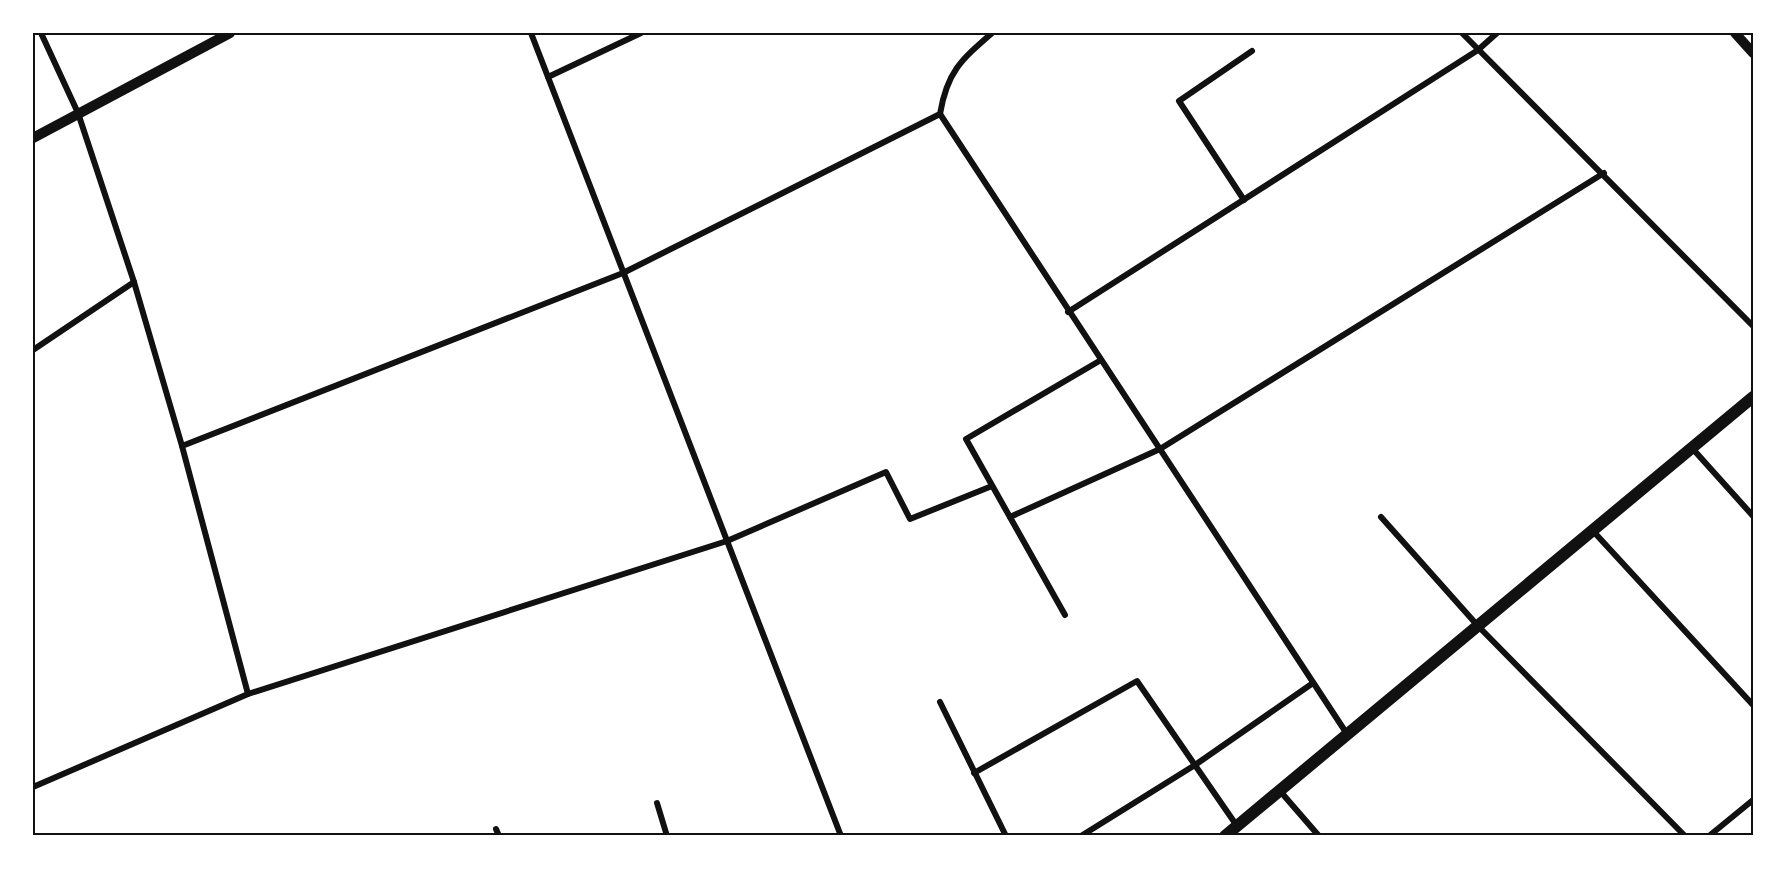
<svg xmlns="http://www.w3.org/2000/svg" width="1786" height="869" font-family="Quicksand,sans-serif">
  <rect width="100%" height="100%" fill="#fff"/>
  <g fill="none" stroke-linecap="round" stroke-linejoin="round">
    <g stroke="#111" stroke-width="6">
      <path d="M41 33 78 113 134 282 182 446"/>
      <path d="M531 33 841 836"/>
      <path d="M1462 33 1753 326"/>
      <path d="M548 77 641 33"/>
      <path d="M940 114 1347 734"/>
      <path d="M1244 200 1179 101 1252 51"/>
      <path d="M1068 312 1478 50 1497 33"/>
      <path d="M33 350 134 282"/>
      <path d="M1692 448 1753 516"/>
      <path d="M1010 517 1160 449 1604 173"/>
      <path d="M1381 517 1478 626 1685 836"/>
      <path d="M1593 531 1753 705"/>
      <path d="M1065 615 966 439 1101 360"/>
      <path d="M248 694 182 446 623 273 940 114C947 72 961 60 992 33"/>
      <path d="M940 702 1006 836"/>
      <path d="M974 773 1137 681 1237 826"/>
      <path d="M33 787 248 694 727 541 886 472 910 519 992 486"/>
      <path d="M1280 791 1319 836"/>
      <path d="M657 803 667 836"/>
      <path d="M496 829 499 836"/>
      <path d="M1081 836 1195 765 1313 683"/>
      <path d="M1709 836 1753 800"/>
    </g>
    <g stroke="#111" stroke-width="10">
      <path d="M1735 33 1753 53"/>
      <path d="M33 138 230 33"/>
    </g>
    <path stroke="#111" stroke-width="12" d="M1225 836 1753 397"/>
  </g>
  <rect width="1786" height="869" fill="none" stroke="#ffffff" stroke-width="69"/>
  <rect x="34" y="34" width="1718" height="800" fill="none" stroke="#111" stroke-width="2"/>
</svg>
